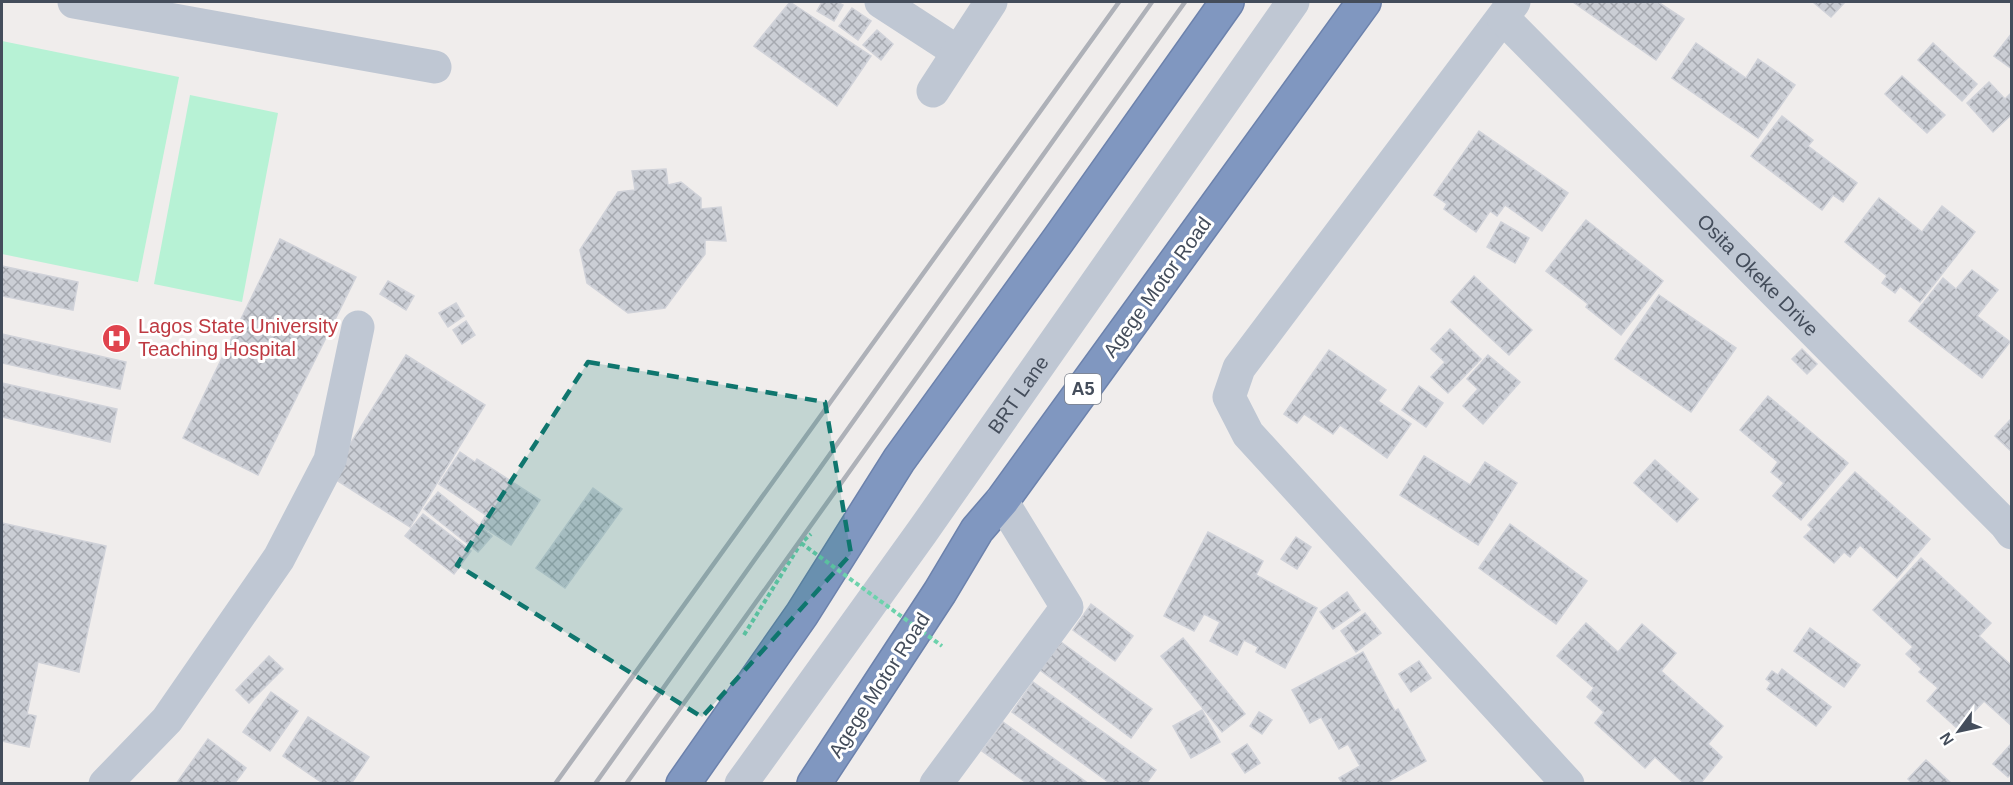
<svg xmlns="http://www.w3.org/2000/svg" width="2013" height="785" font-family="Helvetica,sans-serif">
  <defs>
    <pattern id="building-cross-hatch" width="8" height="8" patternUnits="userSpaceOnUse" patternTransform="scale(1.5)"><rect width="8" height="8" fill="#cbced5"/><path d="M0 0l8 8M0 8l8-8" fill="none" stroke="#a6a9b0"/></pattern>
  </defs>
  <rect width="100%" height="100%" fill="#f0edec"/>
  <g fill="#b7f2d5">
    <path d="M2 41 179 77 138 282 2 254Z"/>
    <path d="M190 95 278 113 242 302 154 284Z"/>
  </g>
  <g fill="url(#building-cross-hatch)" stroke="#d0d2d9" stroke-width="1.5">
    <path d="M790 2 871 56 837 106 754 46Z"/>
    <path d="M822 2H837L843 5 834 21 817 11Z"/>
    <path d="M1573 2H1658L1684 19 1656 60Z"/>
    <path d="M1813 2H1845L1831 17Z"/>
    <path d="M852 8 871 21 858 40 839 26Z"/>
    <path d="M877 30 893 44 881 60 863 45Z"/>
    <path d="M2012 33V69L1994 56Z"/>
    <path d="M1696 43 1746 78 1758 59 1795 85 1758 138 1672 78Z"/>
    <path d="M1933 43 1977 84 1962 101 1918 60Z"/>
    <path d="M1902 76 1945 115 1927 133 1885 94Z"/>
    <path d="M1989 82 2005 99 2012 92V114L1993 132 1967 103Z"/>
    <path d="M1782 116 1813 140 1808 146 1857 183 1843 202 1833 195 1822 210 1751 156Z"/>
    <path d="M1479 131 1568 193 1542 231 1505 205 1497 216 1490 211 1476 232 1444 209 1447 204 1434 195Z"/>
    <path d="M666 169 668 185 681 182 701 198V209L721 207 726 241 705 240V254L665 308 628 313 587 283 580 250 618 192 635 190 632 171Z"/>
    <path d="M1879 198 1922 232 1942 206 1975 232 1920 302 1900 286 1895 293 1882 283 1887 276 1845 242Z"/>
    <path d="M1586 220 1663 281 1621 335 1586 307 1588 304 1546 271Z"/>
    <path d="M1501 222 1529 238 1515 263 1487 247Z"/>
    <path d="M280 239 356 277 258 475 183 438Z"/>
    <path d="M2 266 78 282 73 310 2 296Z"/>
    <path d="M1972 270 1998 290 1977 316 2010 342 1982 378 1909 321 1943 278 1956 289Z"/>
    <path d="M1474 276 1532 330 1509 355 1451 302Z"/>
    <path d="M388 281 414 296 406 310 380 294Z"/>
    <path d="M1659 295 1736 348 1691 412 1615 359Z"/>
    <path d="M456 303 464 316 448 327 439 313Z"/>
    <path d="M466 321 475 335 462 344 453 330Z"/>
    <path d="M1450 329 1481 359 1448 393 1431 377 1445 362 1431 349Z"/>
    <path d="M2 334 126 362 120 389 2 363Z"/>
    <path d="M1802 349 1817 364 1807 374 1792 359Z"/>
    <path d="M1329 350 1386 390 1378 401 1411 424 1387 458 1340 425 1333 434 1304 414 1297 423 1284 414Z"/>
    <path d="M406 355 485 405 410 527 330 476Z"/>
    <path d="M1488 355 1520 382 1483 424 1463 406 1478 389 1467 379Z"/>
    <path d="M2 383 117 409 110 442 2 417Z"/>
    <path d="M1419 386 1443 403 1426 427 1402 410Z"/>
    <path d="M1768 396 1848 463 1801 520 1773 496 1784 483 1771 472 1778 462 1740 430Z"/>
    <path d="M2012 418V452L1995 436Z"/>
    <path d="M460 452 475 462 477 459 540 500 511 545 480 525 486 515 439 484Z"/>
    <path d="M1424 456 1470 485 1485 462 1517 483 1478 545 1400 495Z"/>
    <path d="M1655 460 1698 499 1677 522 1634 483Z"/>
    <path d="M1855 472 1930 539 1897 578 1860 545 1850 557 1844 552 1834 563 1804 537 1812 529 1808 525Z"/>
    <path d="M593 488 622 509 565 588 536 568Z"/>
    <path d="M438 492 492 536 478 552 424 509Z"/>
    <path d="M423 514 471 551 454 574 405 536Z"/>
    <path d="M2 523 106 546 79 672 38 662 27 714 36 716 29 747 2 741V743Z"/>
    <path d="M1510 524 1587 581 1556 624 1479 568Z"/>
    <path d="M1208 532 1263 561 1256 575 1317 608 1285 668 1256 652 1258 647 1244 640 1237 655 1210 641 1220 622 1204 614 1194 631 1164 616Z"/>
    <path d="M1296 537 1311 547 1297 569 1281 559Z"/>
    <path d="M1921 558 1991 623 1979 636 2012 666V726L1984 701 1958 729 1927 701 1938 688 1919 672 1922 669 1906 654 1913 647 1873 610Z"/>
    <path d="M1347 592 1360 610 1333 629 1320 612Z"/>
    <path d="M1091 604 1133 636 1115 661 1073 630Z"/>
    <path d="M1365 613 1381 633 1356 652 1341 631Z"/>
    <path d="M1586 623 1618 652 1642 624 1676 653 1661 671 1723 726 1708 744 1722 757 1700 784H1685L1655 757 1645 768 1595 723 1604 712 1587 697 1594 688 1557 656Z"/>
    <path d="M1810 628 1860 665 1844 687 1794 651Z"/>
    <path d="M1183 638 1245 714 1222 732 1161 656Z"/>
    <path d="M1061 642 1152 709 1131 738 1040 670Z"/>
    <path d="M1363 652 1395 711 1398 709 1426 761 1384 784H1343L1339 778 1360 766 1348 744 1339 749 1321 717 1310 723 1292 690Z"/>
    <path d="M269 656 283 669 249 703 236 690Z"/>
    <path d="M1419 661 1431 678 1411 692 1399 674Z"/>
    <path d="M1782 669 1831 707 1816 726 1767 689 1771 683 1766 679 1772 671 1778 675Z"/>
    <path d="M1033 682 1156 770 1146 784H1111L1012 712Z"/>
    <path d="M271 692 298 711 270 751 243 732Z"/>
    <path d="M1202 710 1220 742 1191 758 1173 726Z"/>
    <path d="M1259 712 1272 720 1262 734 1250 726Z"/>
    <path d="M308 717 369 757 351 784H324L283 756Z"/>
    <path d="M1003 722 1089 784H1028L982 751Z"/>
    <path d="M208 739 246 768 234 784H176Z"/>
    <path d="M2012 743V773L2008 777 1993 764Z"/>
    <path d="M1247 744 1260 763 1245 773 1232 754Z"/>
    <path d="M1926 760 1952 784H1913L1908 779Z"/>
  </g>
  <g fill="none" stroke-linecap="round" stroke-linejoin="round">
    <defs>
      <g id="highway">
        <path d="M683 784 802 614 899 460 1059 239 1227 2"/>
        <path d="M814 784 940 592 977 530 1002 501 1364 2"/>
      </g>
    </defs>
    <use href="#highway" stroke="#6c82ac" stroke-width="36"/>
    <path stroke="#6dd2ac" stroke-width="4" stroke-dasharray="4.5 3" stroke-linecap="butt" d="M744 635 801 543 811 534"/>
    <g stroke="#bfc7d3" stroke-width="33">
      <path d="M74 2 435 67"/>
      <path d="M881 2 958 52"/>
      <path d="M1514 2 1239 368 1229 397 1248 434 1568 784"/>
      <path id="s1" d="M1503 18 2006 525 2012 533"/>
      <path d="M933 91 991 2"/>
      <path d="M105 784 167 720 279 558 330 460 358 327"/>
      <path id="s2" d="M741 784 922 532 1293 2"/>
      <path d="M936 784 1067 607 1002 501"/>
    </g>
    <use href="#highway" stroke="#8097c0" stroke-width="33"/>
    <g stroke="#aeb1b8" stroke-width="4.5">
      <path d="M555 784 1119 2"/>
      <path d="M595 784 1152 2"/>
      <path d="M626 784 1185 2"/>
    </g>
    <path stroke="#6dd2ac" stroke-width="4" stroke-dasharray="4.5 3" stroke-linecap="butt" d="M801 543 942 646"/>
  </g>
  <path fill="#0f766e" fill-opacity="0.2" stroke="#0f766e" stroke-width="4.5" stroke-dasharray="12 8" stroke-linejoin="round" d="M588 362 825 402 851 554 702 717 457 565Z"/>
  <defs>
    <symbol id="hospital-disc" viewBox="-11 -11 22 22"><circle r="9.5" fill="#e0444e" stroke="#fff"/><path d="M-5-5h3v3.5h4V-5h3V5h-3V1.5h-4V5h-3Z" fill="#fff"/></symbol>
  </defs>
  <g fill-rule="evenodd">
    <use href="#hospital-disc" x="100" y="322" width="33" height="33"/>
  </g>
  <g text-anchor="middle" stroke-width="6" stroke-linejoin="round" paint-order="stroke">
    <rect fill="#fff" stroke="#7c828c" stroke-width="1.5" x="1065" y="374" width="36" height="30" rx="4.5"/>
    <g font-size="18" font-weight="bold" fill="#444d5b">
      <text x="1083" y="395">A5</text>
    </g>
    <g font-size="20" fill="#444d5b" stroke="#fff">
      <text dy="7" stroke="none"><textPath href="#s1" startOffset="362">Osita Okeke Drive</textPath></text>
      <text transform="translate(1157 287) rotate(-54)" y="7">Agege Motor Road</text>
      <text dy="7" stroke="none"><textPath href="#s2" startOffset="478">BRT Lane</textPath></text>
      <text transform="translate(879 685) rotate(-57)" y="7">Agege Motor Road</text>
    </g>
    <g font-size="20" fill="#be3a42" stroke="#fff" text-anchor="start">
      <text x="138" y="333">Lagos State University<tspan x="138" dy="23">Teaching Hospital</tspan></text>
    </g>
  </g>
  <rect width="2013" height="785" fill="none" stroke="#444d5b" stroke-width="6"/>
  <g transform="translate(1959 731) rotate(237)" stroke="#ffffff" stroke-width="4.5" paint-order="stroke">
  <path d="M0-4.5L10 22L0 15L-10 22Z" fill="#444d5b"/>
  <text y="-9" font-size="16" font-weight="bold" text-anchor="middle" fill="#444d5b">N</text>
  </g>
</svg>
